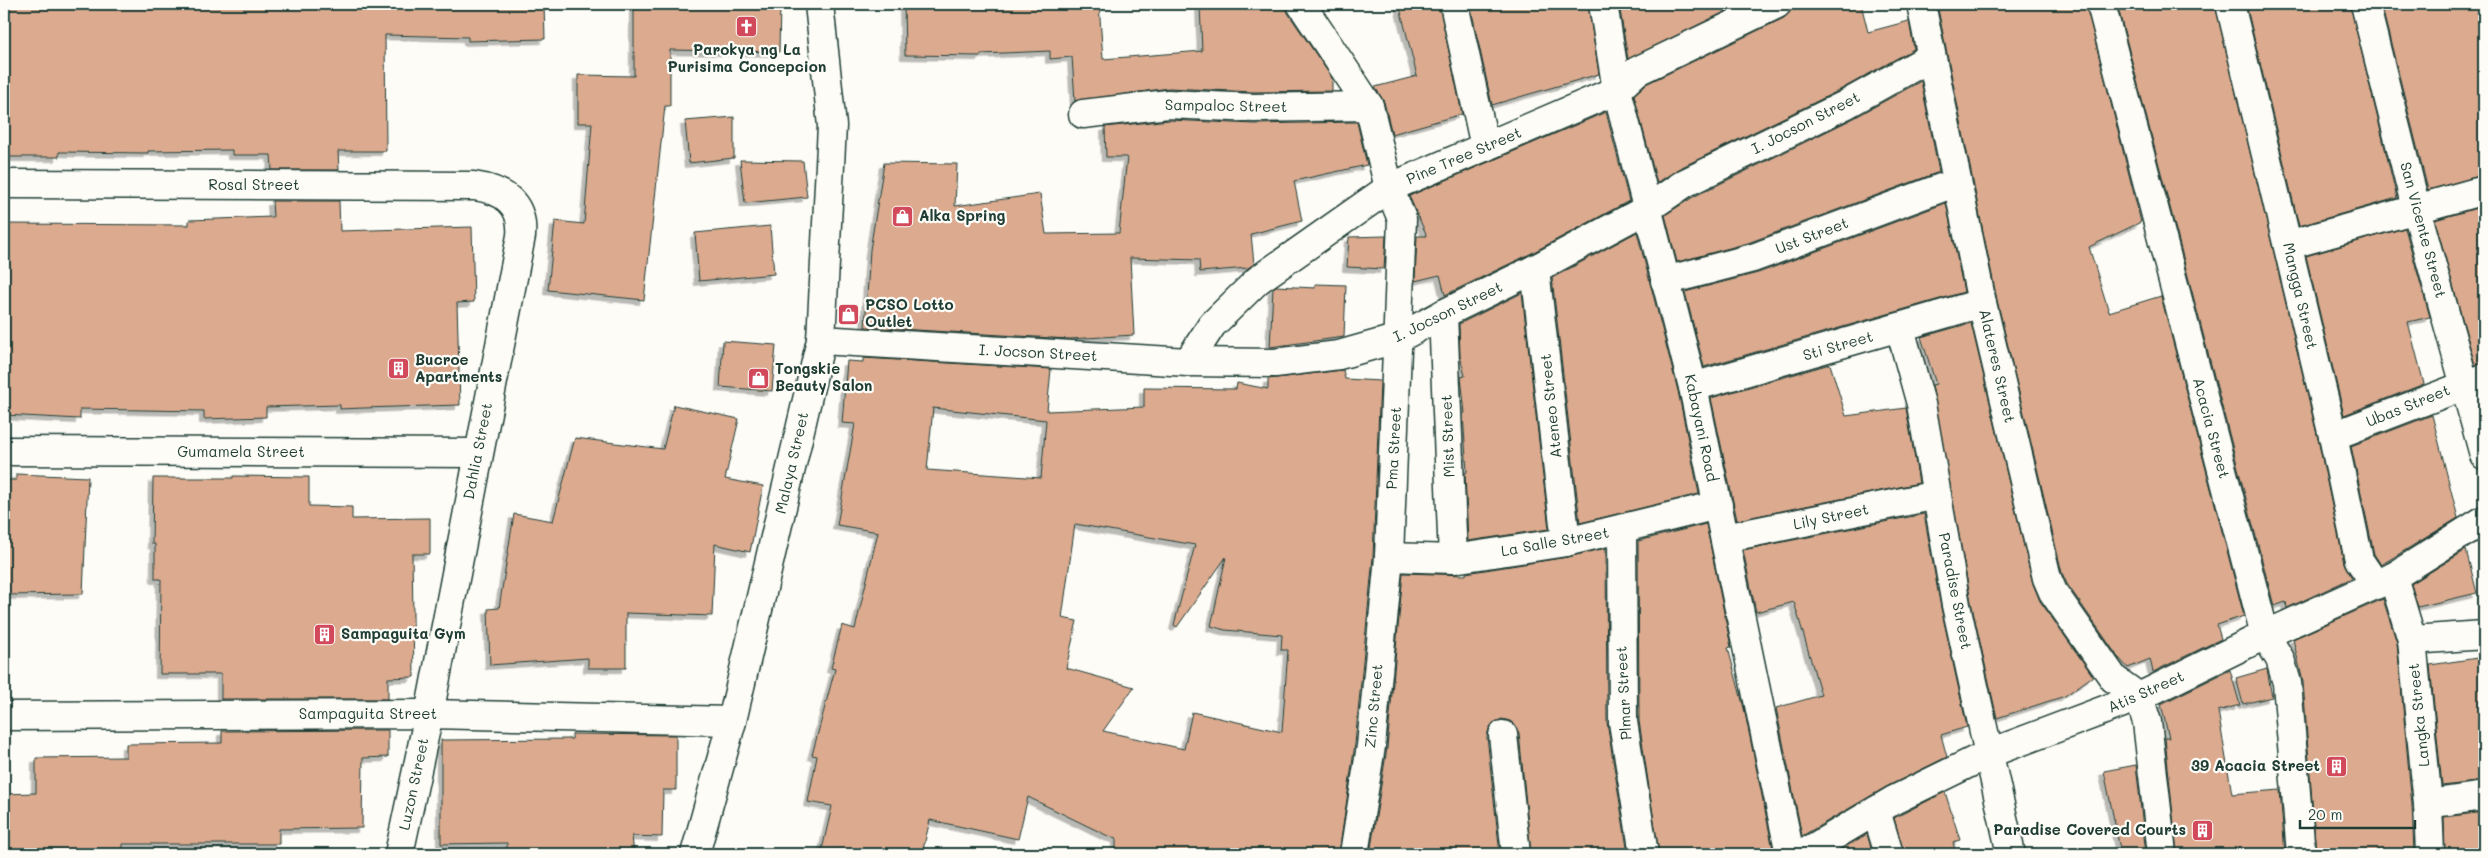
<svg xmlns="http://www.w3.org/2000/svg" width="2488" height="858" font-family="Mali,sans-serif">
  <defs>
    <filter id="shadow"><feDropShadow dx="-4.5" dy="4.5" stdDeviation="0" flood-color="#0004"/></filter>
  </defs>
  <rect width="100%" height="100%" fill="#fdfcf7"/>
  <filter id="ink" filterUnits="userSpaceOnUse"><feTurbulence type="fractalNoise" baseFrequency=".02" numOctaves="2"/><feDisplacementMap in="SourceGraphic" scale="10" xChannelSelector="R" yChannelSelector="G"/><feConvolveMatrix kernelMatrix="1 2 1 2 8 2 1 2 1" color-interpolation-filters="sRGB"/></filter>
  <g filter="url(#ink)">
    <g fill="#dcaa8f" stroke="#1f3d34" fill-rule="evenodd" filter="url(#shadow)">
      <path d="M4 4H544L545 39 468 41V37L385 35 386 151H338L339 170H272L271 155H232V150L148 151V153L59 152V157H4Z"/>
      <path d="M634 4H780L779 52 670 50V106H665L644 300 548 290 555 221 584 224 592 123H578V75L634 76Z"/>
      <path d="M904 4H980V6L1099 4 1103 59 1202 51 1200 6 1286 4 1288 13 1332 78V91L1254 92 1169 88 1075 101 1072 57 1050 59V51L981 54V56L905 55Z"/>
      <path d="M1399 4H1439L1462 114 1392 134 1384 102 1375 87 1417 76Z"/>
      <path d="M1470 4H1588L1599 74 1492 105Z"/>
      <path d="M1619 4H1741L1628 59Z"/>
      <path d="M1792 4H1861L1868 32 1909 21 1914 49 1838 91 1678 169 1657 183 1634 95 1646 84 1784 18 1790 12Z"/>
      <path d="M1937 4H2086L2141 222 2089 247 2109 312 2161 296 2244 616 2217 625 2221 639 2153 672 2150 659 2128 668 2118 657 2067 584 2062 573 1997 300Z"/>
      <path d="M2117 4H2215L2318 439 2344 563 2352 578 2287 608 2286 602 2274 606Z"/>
      <path d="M2246 4H2350L2397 198 2299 226Z"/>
      <path d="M2381 4H2484V175L2428 190Z"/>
      <path d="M1921 81 1939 172 1748 243 1677 262 1665 215 1693 197 1852 119Z"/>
      <path d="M1606 112 1629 201 1528 255 1445 295 1440 275 1415 281 1417 236H1427L1409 196Z"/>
      <path d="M734 117V158L689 163 685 121Z"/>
      <path d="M1169 120 1254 124 1357 122 1367 165 1294 181 1302 221 1251 234 1254 264 1248 268 1200 272 1199 260 1130 258 1134 335 1070 339 865 327 870 250 884 163 957 164 955 206 1040 194 1046 234 1119 233 1127 157H1106L1105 127Z"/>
      <path d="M740 160 803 161 807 197 745 203Z"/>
      <path d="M272 201H339L340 231 472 227 474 302 457 303 460 405 364 408 340 409V405L266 407V417L204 419V411L80 409V419L4 415V224L189 225V220L273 217Z"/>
      <path d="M1946 203 1964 292 1704 367 1685 292 1758 273Z"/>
      <path d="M2484 206V363L2475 365 2435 220Z"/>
      <path d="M770 226 774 274 699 281 695 233Z"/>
      <path d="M2405 228 2430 317 2408 322 2424 384 2344 415 2306 256Z"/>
      <path d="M1637 232 1678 391 1699 494 1580 523 1552 278Z"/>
      <path d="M1386 236 1384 269 1347 267 1349 237Z"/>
      <path d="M1315 284 1346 285 1344 337 1270 347 1273 288 1276 286 1315 288Z"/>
      <path d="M1522 293 1549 529 1468 541 1465 473 1467 472 1463 414 1465 413 1461 377 1465 376 1460 356 1459 324Z"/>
      <path d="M1971 323 2033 584 2040 601 2093 676 2065 696 1997 718 1971 602 1932 385 1936 384 1921 337Z"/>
      <path d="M723 341 776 345 772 391 720 387Z"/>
      <path d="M863 358 1051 369 1047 411 1144 407V388L1236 389 1237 383 1268 389V379L1343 370 1345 379 1380 381 1373 557 1355 744 1339 854H1116V838L1108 836 1028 797 1018 839 930 820 922 854H821L832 806 808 802 817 756 812 755 835 669 831 668 842 625 855 629 878 532 837 525 855 424 842 423 847 361 863 362ZM933 408 1046 420 1041 478 927 470ZM1075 524 1195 545 1174 625 1177 627 1226 557 1211 626 1225 630 1282 635 1281 650H1288L1282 732 1192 712 1184 749 1103 731 1134 687 1066 668 1077 621 1062 618Z"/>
      <path d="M1830 364 1846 416 1906 408 1919 483 1737 520 1711 398Z"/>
      <path d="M674 405 739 419 725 479 763 486 750 552 715 544 712 616 626 613V668H588V658L490 665 488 609 499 608 514 514 553 521 575 438 663 449Z"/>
      <path d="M2432 415 2458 518 2381 565 2374 554 2351 446Z"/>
      <path d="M16 474 88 477 83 594 4 595V480H16Z"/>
      <path d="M233 476 309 477V506L352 507V519L430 518V554H412L414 677 388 678V699H221V674H160L161 579H155V544H152L153 478H233Z"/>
      <path d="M1924 514 1941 608 1967 727 1941 735 1947 757 1886 787 1802 836 1776 708 1821 695 1794 602 1756 612 1743 550Z"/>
      <path d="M1706 524 1731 647 1728 648 1744 708 1774 854H1659L1639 721 1638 541Z"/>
      <path d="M1606 548 1607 722 1628 854H1531L1519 733 1515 725 1510 721 1502 719 1493 723 1489 729 1487 737 1500 854H1370L1387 748 1403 573 1466 575V573L1568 557Z"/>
      <path d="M2466 550 2477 593 2418 607 2411 584Z"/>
      <path d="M2383 599 2397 643 2412 805 2414 854H2316L2303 682 2293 639Z"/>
      <path d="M2484 657V781L2442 786 2430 665Z"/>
      <path d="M2267 669 2272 697 2243 704 2236 678Z"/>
      <path d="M2230 670 2240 705 2218 711 2232 794 2280 790 2285 854H2177L2165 738H2169L2161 704Z"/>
      <path d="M388 730V757L363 758 362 828 279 829V844H123V854H4V794L36 793V758L126 757V744L222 743V731Z"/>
      <path d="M572 734 676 735V790H663L662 837 632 836 634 854H507V843L441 844V740L572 739Z"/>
      <path d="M2136 765 2146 854H2121L2104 771Z"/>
      <path d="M1945 792 1960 840 1953 842 1956 854H1904L1894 818Z"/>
      <path d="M2484 812V854H2445L2444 817Z"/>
      <path d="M1867 834 1873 854H1833Z"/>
    </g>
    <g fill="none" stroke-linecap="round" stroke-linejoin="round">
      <defs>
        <g id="minor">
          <path d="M1301 4 1369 106 1389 188 1402 219 1389 557 1371 746 1354 854"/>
          <path d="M1454 4 1485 147"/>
          <path d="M1603 4 1617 90 1693 387 1790 854"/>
          <path d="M1921 4 1982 303 2047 578 2053 592 2114 679 2139 697 2147 722 2162 854"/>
          <path d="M2101 4 2265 635 2280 659 2287 683 2301 854"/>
          <path d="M2230 4 2333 436 2359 560 2376 585"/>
          <path d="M2365 4 2416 208 2484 455"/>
          <path d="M1083 114 1168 104 1254 108 1369 106"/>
          <path d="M4 184 474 186C503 190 524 203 521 236L429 714 399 854"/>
          <path d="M2288 245 2484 190"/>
          <path d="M1535 269 1566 542"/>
          <path d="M1665 281 1753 258 1957 182"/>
          <path d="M1443 314 1453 559"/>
          <path d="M1900 328 1921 404 1956 605 2011 854"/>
          <path d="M821 340 1188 362 1275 363 1339 355 1399 338 1443 314 1535 269 1647 209 1685 183 1845 105 1931 57"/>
          <path d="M1188 362 1212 325 1258 280 1389 188 1617 90 1637 71 1777 4"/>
          <path d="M1693 387 1982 303"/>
          <path d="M2333 436 2484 378"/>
          <path d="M4 451 478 453"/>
          <path d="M1622 530 1623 722 1644 854"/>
          <path d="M1725 538 1937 495"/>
          <path d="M1389 557 1453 559 1566 542 1718 505"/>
          <path d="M2393 577 2412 640 2428 804 2430 854"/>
          <path d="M2412 640 2484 635"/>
          <path d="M4 716 429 714 732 721"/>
          <path d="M1503 735 1516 854"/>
          <path d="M2428 804 2484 796"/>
          <path d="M1876 811 1889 854"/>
          <path d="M695 854 732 721 821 340 832 126 819 4"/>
          <path d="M1803 854 1894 800 1990 753 2139 697 2265 635 2393 577 2484 520"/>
        </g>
      </defs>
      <use href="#minor" stroke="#1f3d34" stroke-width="31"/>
      <use href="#minor" stroke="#fdfcf7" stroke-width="28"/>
    </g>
  </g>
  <defs>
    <symbol id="church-square" viewBox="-11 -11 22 22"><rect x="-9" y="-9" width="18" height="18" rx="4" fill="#d1495b" stroke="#fdfcf7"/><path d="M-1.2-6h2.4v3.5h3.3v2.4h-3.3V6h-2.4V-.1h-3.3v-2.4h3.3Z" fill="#fff"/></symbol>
    <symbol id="shop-square" viewBox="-11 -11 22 22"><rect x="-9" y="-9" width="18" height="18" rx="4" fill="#d1495b" stroke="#fdfcf7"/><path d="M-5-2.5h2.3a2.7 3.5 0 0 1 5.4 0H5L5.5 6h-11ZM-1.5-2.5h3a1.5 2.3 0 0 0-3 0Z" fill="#fff"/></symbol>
    <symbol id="building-square" viewBox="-11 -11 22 22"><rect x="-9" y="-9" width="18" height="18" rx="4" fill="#d1495b" stroke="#fdfcf7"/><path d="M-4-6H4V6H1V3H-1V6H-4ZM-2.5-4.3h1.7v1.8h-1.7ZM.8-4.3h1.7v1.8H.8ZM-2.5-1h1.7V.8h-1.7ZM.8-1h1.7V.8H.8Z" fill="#fff"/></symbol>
  </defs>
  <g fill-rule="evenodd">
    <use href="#church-square" x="734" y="14" width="25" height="25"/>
    <use href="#shop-square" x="890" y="204" width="25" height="25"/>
    <use href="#shop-square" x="836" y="302" width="25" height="25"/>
    <use href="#building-square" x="386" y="356" width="25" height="25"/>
    <use href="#shop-square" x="746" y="366" width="25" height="25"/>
    <use href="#building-square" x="312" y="622" width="25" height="25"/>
    <use href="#building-square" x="2324" y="754" width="25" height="25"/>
    <use href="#building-square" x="2190" y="818" width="25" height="25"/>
  </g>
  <g text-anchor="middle" stroke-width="4.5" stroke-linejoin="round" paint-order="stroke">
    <g font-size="15" font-weight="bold" fill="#1f3d34" stroke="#fdfcf7" text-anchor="start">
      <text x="747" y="55" text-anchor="middle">Parokya ng La<tspan x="747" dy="17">Purisima Concepcion</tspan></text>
      <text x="919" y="221">Alka Spring</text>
      <text x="865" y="310">PCSO Lotto<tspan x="865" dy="17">Outlet</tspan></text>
      <text x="415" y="365">Bucroe<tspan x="415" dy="17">Apartments</tspan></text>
      <text x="775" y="374">Tongskie<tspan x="775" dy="17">Beauty Salon</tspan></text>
      <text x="341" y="639">Sampaguita Gym</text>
      <text x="2320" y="771" text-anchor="end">39 Acacia Street</text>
      <text x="2186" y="835" text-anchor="end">Paradise Covered Courts</text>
    </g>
    <g font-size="15" fill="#1f3d34" stroke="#fdfcf7">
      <text transform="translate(1226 106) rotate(1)" y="5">Sampaloc Street</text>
      <text transform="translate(1806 123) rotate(-27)" y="5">I. Jocson Street</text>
      <text transform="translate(1464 156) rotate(-23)" y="5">Pine Tree Street</text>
      <text x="254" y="190">Rosal Street</text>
      <text transform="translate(2423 230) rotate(75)" y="5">San Vicente Street</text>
      <text transform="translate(1812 236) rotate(-21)" y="5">Ust Street</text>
      <text transform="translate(2300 296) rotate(77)" y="5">Mangga Street</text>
      <text transform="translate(1448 312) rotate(-26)" y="5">I. Jocson Street</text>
      <text transform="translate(1838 346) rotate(-16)" y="5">Sti Street</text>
      <text transform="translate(1038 353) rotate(3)" y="5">I. Jocson Street</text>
      <text transform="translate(1997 366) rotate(77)" y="5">Alateres Street</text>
      <text transform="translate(1551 406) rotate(-96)" y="5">Ateneo Street</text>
      <text transform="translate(2408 406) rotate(-22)" y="5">Ubas Street</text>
      <text transform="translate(1701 428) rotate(78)" y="5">Kabayani Road</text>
      <text transform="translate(2211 428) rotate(75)" y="5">Acacia Street</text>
      <text transform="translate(1448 436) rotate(-92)" y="5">Mist Street</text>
      <text transform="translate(1394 448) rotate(-87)" y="5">Pma Street</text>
      <text transform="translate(478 451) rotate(-79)" y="5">Dahlia Street</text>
      <text x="241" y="457">Gumamela Street</text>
      <text transform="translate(792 463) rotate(-77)" y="5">Malaya Street</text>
      <text transform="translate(1831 517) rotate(-12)" y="5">Lily Street</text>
      <text transform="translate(1555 542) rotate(-10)" y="5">La Salle Street</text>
      <text transform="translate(1955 591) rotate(79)" y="5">Paradise Street</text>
      <text transform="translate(2146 692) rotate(-24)" y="5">Atis Street</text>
      <text transform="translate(1624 693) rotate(-93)" y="5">Plmar Street</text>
      <text transform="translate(1374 706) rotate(-85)" y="5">Zinc Street</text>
      <text x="368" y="719">Sampaguita Street</text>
      <text transform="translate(2419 715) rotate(-96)" y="5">Langka Street</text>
      <text transform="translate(414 784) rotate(-78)" y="5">Luzon Street</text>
    </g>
  </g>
  <rect width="2488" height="858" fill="none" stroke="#fdfcf7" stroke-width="20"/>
  <rect x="10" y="10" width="2468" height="838" fill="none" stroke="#1f3d34" stroke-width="2" filter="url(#ink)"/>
  <path d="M2300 820v8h115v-8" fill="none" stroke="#1f3d34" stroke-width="2.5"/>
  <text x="2308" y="820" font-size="15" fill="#1f3d34" stroke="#fdfcf7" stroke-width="4" paint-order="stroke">20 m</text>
</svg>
